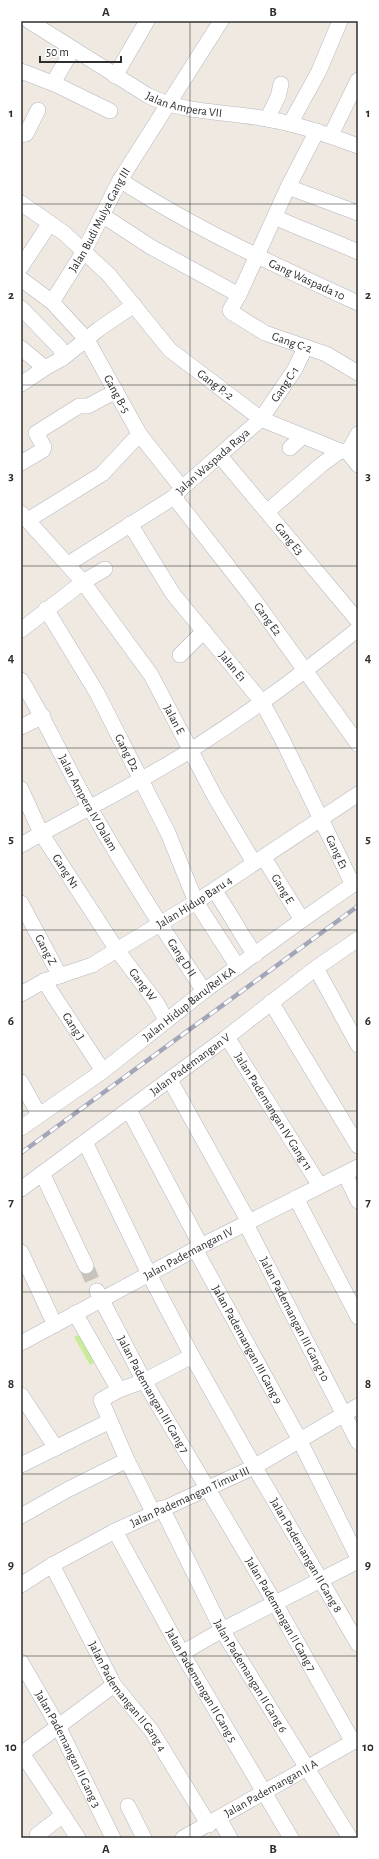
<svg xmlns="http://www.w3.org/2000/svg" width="379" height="1859" font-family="'Alegreya Sans',sans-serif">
  <rect width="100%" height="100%" fill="#efe9e1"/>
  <path fill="#c9ec9a" d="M83 1333 98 1360 90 1365 74 1337Z"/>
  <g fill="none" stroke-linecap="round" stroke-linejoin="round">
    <path stroke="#c8c4bd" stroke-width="15" stroke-dasharray="15 8" stroke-linecap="butt" d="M86 1266 97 1291"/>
    <defs>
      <g id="minor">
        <path id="s1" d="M29 21 147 95C183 114 227 111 267 119 298 124 328 135 358 146"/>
        <path d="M21 71 57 85 110 111"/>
        <path d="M115 76 147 21"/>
        <path d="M53 83 73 49"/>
        <path d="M267 119 278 97 281 84"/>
        <path d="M290 124 319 71 340 21"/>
        <path id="s2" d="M317 131 288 187 239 295 230 310 231 312 265 333 326 354 358 373"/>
        <path d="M21 135 26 134 38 110"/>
        <path d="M331 135 358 80"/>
        <path id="s3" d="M120 180C195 229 277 266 358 303"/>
        <path d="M288 187 358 213"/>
        <path id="s4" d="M21 203 64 233 109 275 170 350 261 419 295 369 305 348"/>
        <path d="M102 215 151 247 239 295"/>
        <path d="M275 217C302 230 330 239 358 252"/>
        <path d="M21 267 50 223"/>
        <path id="s5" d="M21 279 52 302 87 340 140 435 182 488"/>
        <path id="s6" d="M52 302 84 251 120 180 221 21"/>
        <path d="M21 308 60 348 63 358"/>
        <path d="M21 348 45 368"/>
        <path d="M21 384 45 368 63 358 99 329 134 305"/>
        <path d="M290 448 303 436"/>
        <path d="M348 452 358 465"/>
        <path id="s7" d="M220 456 358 621"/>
        <path d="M21 463 43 450 44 447 36 433 79 406H88L116 391"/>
        <path id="s8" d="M174 497 252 597 358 744"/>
        <path d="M268 511 321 465 340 451"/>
        <path d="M21 513 83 582 21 630"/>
        <path d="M28 520 102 474 132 442 140 435"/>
        <path id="s9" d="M130 524 173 594 262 702 282 739 353 885"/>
        <path id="s10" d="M68 564 174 497 182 488 261 419 340 451 348 452 358 434"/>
        <path id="s11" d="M105 569 83 582 151 675 215 797 254 863"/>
        <path id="s12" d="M46 609 97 693 168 833 196 902 238 967"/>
        <path d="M180 655 204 631"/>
        <path id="s13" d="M21 680C46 721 66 766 90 808 126 871 164 931 204 991"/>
        <path d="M21 727 43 716"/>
        <path id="s14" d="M21 789 41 833 117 950 156 1002 166 1020"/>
        <path d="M21 845C77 813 136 785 191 750 249 713 305 672 358 629"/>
        <path id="s15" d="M264 858 302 920"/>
        <path d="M214 890C229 911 240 933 255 955"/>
        <path id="s16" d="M21 903 60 976"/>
        <path d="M316 968 358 1045"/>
        <path id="s17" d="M44 981 103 1071"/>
        <path id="s18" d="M21 994 44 981 92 965 196 902 358 794"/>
        <path d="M271 1002 358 1146"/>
        <path id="s19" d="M227 1037 320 1186"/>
        <path d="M170 1080 249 1222"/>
        <path d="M21 1082 39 1115"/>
        <path d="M129 1110 201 1246"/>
        <path id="s20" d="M21 1128 103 1071 204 991 302 920 358 881"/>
        <path id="s21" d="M85 1142 149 1274 192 1356 250 1459 358 1644"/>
        <path d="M42 1173 86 1266"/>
        <path d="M345 1174 358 1201"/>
        <path id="s22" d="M21 1189 227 1037 316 968 358 939"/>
        <path d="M296 1198 358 1317"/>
        <path id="s23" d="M246 1224 358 1442"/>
        <path id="s24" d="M195 1249 296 1433 358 1558"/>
        <path d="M21 1252 55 1325"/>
        <path id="s25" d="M97 1291 144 1381 275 1603 353 1742"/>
        <path d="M75 1313 119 1390"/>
        <path id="s26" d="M21 1343 201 1246 358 1167"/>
        <path d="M21 1395 56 1448"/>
        <path d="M21 1465 110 1421"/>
        <path id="s27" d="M162 1508 222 1630 350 1838"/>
        <path d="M153 1512 127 1460 101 1400 119 1390 144 1381 192 1356"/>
        <path d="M21 1516 67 1490 127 1460"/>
        <path id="s28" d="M115 1531 182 1653 291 1838"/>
        <path id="s29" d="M52 1565 114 1685 151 1730 209 1825"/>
        <path id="s30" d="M21 1585 52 1565 115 1531 254 1467 358 1406"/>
        <path d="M182 1653 222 1630 358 1561"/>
        <path id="s31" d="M21 1662 58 1726 113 1838"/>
        <path d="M21 1752 78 1838"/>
        <path d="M21 1754 114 1685"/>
        <path d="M128 1806 144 1838"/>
        <path d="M219 1818 230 1838"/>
        <path d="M37 1835 63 1815"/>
        <path id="s32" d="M183 1838 358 1739"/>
      </g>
    </defs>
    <use href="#minor" stroke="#b4b7c1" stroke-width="16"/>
    <use href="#minor" stroke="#fff" stroke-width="15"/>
    <defs>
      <path id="rail" d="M21 1153 358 906"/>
    </defs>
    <use href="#rail" stroke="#a3a6b8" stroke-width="4.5"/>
    <use href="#rail" stroke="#fff" stroke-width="3" stroke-dasharray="9" stroke-linecap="butt"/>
  </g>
  <path fill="none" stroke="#2e2e2e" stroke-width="1" stroke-opacity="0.55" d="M190 21V1838M21 204H358M21 385H358M21 566H358M21 748H358M21 930H358M21 1111H358M21 1292H358M21 1474H358M21 1656H358"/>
  <g text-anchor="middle" stroke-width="3" stroke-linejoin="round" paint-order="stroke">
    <g font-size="12" fill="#2e2e2e" stroke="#fff">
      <text dy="4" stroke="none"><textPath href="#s1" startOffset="178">Jalan Ampera VII</textPath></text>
      <text dy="4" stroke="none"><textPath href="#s6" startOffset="95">Jalan Budi Mulya Gang III</textPath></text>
      <text dy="4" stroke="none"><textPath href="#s3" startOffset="212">Gang Waspada 10</textPath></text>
      <text dy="4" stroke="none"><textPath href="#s2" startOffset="270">Gang C-2</textPath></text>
      <text dy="4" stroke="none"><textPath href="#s4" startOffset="367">Gang C-1</textPath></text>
      <text dy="4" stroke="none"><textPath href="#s4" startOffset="268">Gang P.-2</textPath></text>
      <text dy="4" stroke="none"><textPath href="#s5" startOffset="152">Gang B-5</textPath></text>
      <text dy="4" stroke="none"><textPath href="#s10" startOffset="178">Jalan Waspada Raya</textPath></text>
      <text dy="4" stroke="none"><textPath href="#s7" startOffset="108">Gang E3</textPath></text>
      <text dy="4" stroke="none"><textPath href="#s8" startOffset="154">Gang E2</textPath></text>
      <text dy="4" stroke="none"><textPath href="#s9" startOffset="176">Jalan E1</textPath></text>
      <text dy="4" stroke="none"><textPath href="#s11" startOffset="191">Jalan E</textPath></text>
      <text dy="4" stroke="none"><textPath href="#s12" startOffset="165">Gang D2</textPath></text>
      <text dy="4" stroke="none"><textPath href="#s13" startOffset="140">Jalan Ampera IV Dalam</textPath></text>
      <text dy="4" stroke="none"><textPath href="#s9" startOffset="390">Gang E1</textPath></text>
      <text dy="4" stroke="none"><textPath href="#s14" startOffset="94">Gang N1</textPath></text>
      <text dy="4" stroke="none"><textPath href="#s15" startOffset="36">Gang E</textPath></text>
      <text dy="4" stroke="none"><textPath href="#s18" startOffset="197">Jalan Hidup Baru 4</textPath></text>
      <text dy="4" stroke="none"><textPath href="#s16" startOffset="53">Gang Z</textPath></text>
      <text dy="4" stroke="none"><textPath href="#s13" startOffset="321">Gang D II</textPath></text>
      <text dy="4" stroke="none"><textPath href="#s14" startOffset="231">Gang W</textPath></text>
      <text dy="4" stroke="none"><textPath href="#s20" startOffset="209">Jalan Hidup Baru/Rel KA</textPath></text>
      <text dy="4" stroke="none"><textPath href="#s17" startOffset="54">Gang J</textPath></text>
      <text dy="4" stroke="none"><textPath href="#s22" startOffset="210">Jalan Pademangan V</textPath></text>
      <text dy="4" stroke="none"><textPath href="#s19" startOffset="88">Jalan Pademangan IV Gang 11</textPath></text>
      <text dy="4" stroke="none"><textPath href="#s26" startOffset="190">Jalan Pademangan IV</textPath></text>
      <text dy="4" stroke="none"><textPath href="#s23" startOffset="107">Jalan Pademangan III Gang 10</textPath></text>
      <text dy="4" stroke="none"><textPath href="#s24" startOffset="109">Jalan Pademangan III Gang 9</textPath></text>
      <text dy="4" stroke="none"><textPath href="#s25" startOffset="118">Jalan Pademangan III Gang 7</textPath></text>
      <text dy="4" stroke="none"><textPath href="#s30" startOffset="191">Jalan Pademangan Timur III</textPath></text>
      <text dy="4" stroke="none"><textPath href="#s21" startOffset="469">Jalan Pademangan II Gang 8</textPath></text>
      <text dy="4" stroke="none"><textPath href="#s25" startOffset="372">Jalan Pademangan II Gang 7</textPath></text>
      <text dy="4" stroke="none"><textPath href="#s27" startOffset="190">Jalan Pademangan II Gang 6</textPath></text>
      <text dy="4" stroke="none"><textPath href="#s28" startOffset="177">Jalan Pademangan II Gang 5</textPath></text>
      <text dy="4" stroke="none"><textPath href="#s29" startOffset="152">Jalan Pademangan II Gang 4</textPath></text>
      <text dy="4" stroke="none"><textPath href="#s31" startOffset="99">Jalan Pademangan II Gang 3</textPath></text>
      <text dy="4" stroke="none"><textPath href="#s32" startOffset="101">Jalan Pademangan II A</textPath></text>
    </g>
  </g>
  <rect width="379" height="1859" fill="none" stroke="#ffffff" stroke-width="44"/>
  <path d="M40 56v6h81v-6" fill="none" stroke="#2e2e2e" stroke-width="2"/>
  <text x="46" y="56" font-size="12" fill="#2e2e2e" stroke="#ffffff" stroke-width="3" paint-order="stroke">50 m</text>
  <rect x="22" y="22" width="335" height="1815" fill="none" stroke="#2e2e2e" stroke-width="1.5"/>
  <g font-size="13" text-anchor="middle" font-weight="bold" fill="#2e2e2e">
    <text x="106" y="16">A</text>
    <text x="273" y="16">B</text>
    <text x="11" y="117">1</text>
    <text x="368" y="117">1</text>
    <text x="11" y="299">2</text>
    <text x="368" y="299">2</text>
    <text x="11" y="480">3</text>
    <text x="368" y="480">3</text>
    <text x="11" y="662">4</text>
    <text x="368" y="662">4</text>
    <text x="11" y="843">5</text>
    <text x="368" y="843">5</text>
    <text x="11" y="1025">6</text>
    <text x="368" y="1025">6</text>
    <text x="11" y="1206">7</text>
    <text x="368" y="1206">7</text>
    <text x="11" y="1388">8</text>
    <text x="368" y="1388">8</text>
    <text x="11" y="1569">9</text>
    <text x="368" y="1569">9</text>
    <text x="11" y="1751">10</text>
    <text x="368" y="1751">10</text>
    <text x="106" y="1853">A</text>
    <text x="273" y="1853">B</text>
  </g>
</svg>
